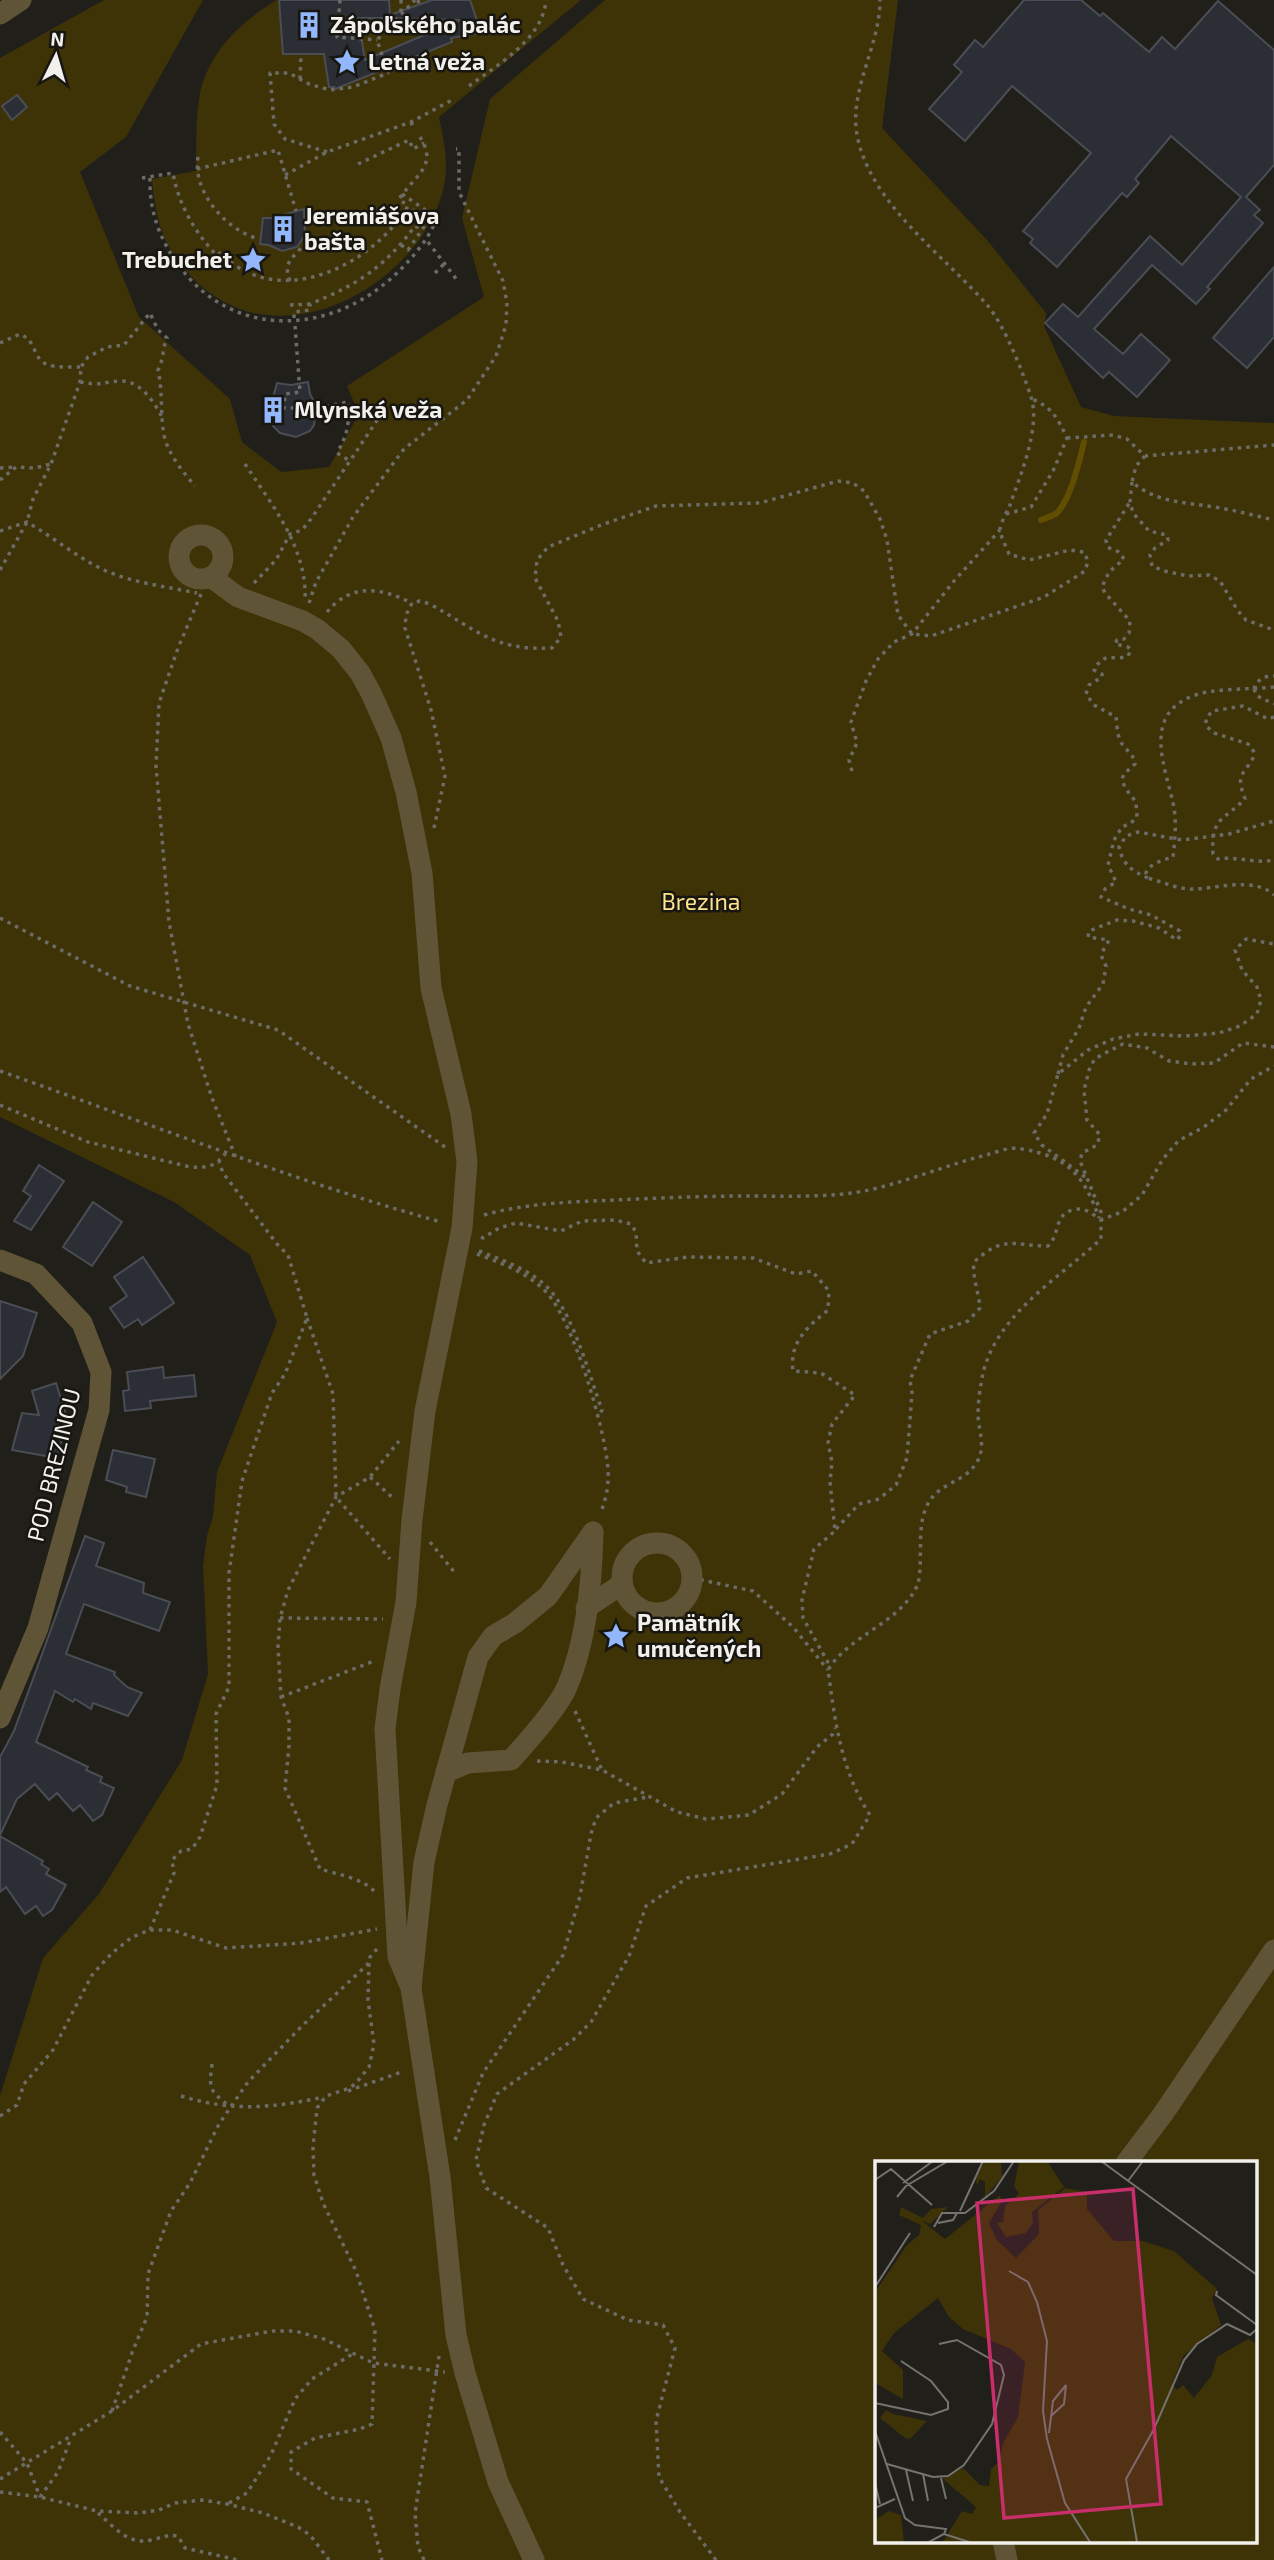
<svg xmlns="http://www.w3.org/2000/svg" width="1274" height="2560" font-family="'Exo 2',sans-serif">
  <rect width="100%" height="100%" fill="#211f1a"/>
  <g fill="#3e3207" fill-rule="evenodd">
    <path d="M104 0H203L126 137 80 172 139 317 230 399 242 442 281 472 329 467 359 414 347 386 484 297 462 218 490 99 605 0H898L882 128 987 240 1046 313 1044 326 1081 407 1114 416 1274 423V2560H0V2096L43 1958 99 1894 182 1760 208 1674 203 1566 207 1536 213 1516 217 1472 277 1322 250 1255 174 1202 0 1117V58ZM877 2163H1255V2541H877Z"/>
    <path d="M277 0H581L439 117C442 132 446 149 446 164 447 193 433 221 417 243 364 312 258 349 191 276 182 265 172 254 166 241 157 222 154 200 152 179L196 171C197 148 195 123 199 100 205 55 240 22 277 0Z"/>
  </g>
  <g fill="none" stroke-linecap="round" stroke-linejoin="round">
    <path stroke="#604e03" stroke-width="6" d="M1041 520C1046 518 1053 516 1057 513 1071 498 1079 462 1084 442"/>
  </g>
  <g fill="#2b2e34" stroke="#4a4d53" stroke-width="2" fill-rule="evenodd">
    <path d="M279 0H389L390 15 432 0H470L481 33 451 38 452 42 335 89 334 87H329L324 54H283ZM358 18H386L460 20 365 60Z"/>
    <path d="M1024 0H1081L1100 16 1103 13 1149 52 1162 37 1175 49 1218 1 1274 50V165L1246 197 1260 210 1254 215 1263 223 1207 287 1210 289 1196 304 1152 265 1094 329 1123 354 1141 334 1170 360 1137 397 1109 372 1103 378 1045 323 1063 304 1078 317 1150 236 1182 265 1241 197 1171 136 1135 179 1139 183 1127 197 1122 193 1057 267 1030 243 1033 239 1023 231 1091 153 1012 86 965 141 929 109 962 72 954 65 975 40 983 47Z"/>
    <path d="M17 95 27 107 12 120 2 106Z"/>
    <path d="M304 209 305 235 297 247 282 251 269 245 260 244 263 218H272Z"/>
    <path d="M1274 267V337L1247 368 1213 338Z"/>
    <path d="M308 382 310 394 317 407 314 425 310 431 296 437 280 433 273 426 269 411 277 383 291 385Z"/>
    <path d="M39 1165 64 1181 31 1230 14 1221 31 1196 23 1191Z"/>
    <path d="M93 1202 122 1222 92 1266 63 1247Z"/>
    <path d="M143 1257 174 1303 142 1325 138 1319 124 1328 110 1308 127 1296 114 1277Z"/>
    <path d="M0 1301 37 1313 23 1356 0 1379Z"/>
    <path d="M163 1367 164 1378 194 1375 196 1396 150 1401 151 1408 125 1411 123 1391 129 1390 127 1372Z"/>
    <path d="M56 1383 67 1418 57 1458 12 1450 22 1413 39 1415 32 1391Z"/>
    <path d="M113 1450 155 1459 146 1497 126 1492 127 1487 106 1480Z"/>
    <path d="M85 1536 104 1543 96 1566 144 1583 143 1593 170 1602 159 1631 84 1604 66 1654 115 1672 114 1675 127 1687 142 1693 128 1716 93 1703 91 1709 75 1699 73 1702 55 1691 36 1742 88 1767 86 1770 102 1777 100 1782 114 1788 102 1815 93 1821 80 1805 73 1811 57 1793 49 1800 35 1784 17 1799 0 1835V1757L14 1731Z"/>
    <path d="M0 1836 43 1861 41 1864 49 1869 46 1874 66 1885 52 1910 43 1916 36 1906 25 1914 6 1887 0 1892Z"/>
  </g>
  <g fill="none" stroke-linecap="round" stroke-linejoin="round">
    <g stroke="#6c6b66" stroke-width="3.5" stroke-dasharray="3.5 5" stroke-linecap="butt">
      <path d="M340 0 337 37 377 40"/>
      <path d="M401 0V13"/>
      <path d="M418 0 419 5"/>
      <path d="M382 55 377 40 415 0"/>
      <path d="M300 79 301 55"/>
      <path d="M469 86C497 65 543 39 546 0"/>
      <path d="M411 122 414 129"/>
      <path d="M327 152 285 139 274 124 270 73H289L309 84 330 90 353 87 388 73 387 68"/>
      <path d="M198 157C192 192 227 231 259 239"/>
      <path d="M358 164 409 140 413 149 424 143"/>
      <path d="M197 169 278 150 296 211"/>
      <path d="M285 175 327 152 411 122 454 99"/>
      <path d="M142 178 173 173C179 206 195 232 217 256L220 253C279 312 372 266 408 206L399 199C416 174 440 165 418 134"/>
      <path d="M150 178C149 209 159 238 177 263 233 343 336 335 400 270 415 255 429 238 437 218L402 194"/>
      <path d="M428 242 457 280"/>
      <path d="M401 245 408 250 428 221 409 207"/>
      <path d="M435 273 445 263"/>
      <path d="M290 281C282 261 294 258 305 243"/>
      <path d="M290 305 310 304"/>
      <path d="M294 318V312L310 310V304C357 285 385 267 415 226L419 228"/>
      <path d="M295 326 300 392 285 394 284 408H309"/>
      <path d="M0 343 20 334C37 341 32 357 46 364 55 368 71 367 81 367"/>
      <path d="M80 382C100 386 103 382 120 381 140 380 154 402 162 417"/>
      <path d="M317 408 348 402C350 423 347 436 337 453L350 461"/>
      <path d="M1067 438 1113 435 1127 439 1145 456 1274 445"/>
      <path d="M1145 456 1136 466 1132 482C1158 504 1188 502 1220 508 1238 511 1256 516 1274 520"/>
      <path d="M245 464C272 505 308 549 305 601"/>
      <path d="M0 468 15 467"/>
      <path d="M0 480 16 467 35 468 51 464"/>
      <path d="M1132 482 1130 502 1133 513 1149 531 1167 535 1168 540 1155 548 1150 555 1152 566 1164 571 1188 576 1209 575 1220 581 1238 611 1246 620 1274 630"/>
      <path d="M1006 514 1031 507 1053 471 1067 438C1058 419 1052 407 1032 399"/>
      <path d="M0 531 27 522C54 538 78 558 106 571 134 583 168 587 197 593"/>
      <path d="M0 570 27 522 33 499 51 464 80 382 81 367 88 357 107 347 124 345 150 313 158 330 167 338C162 349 164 359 158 370 163 392 160 414 164 435 168 454 183 472 195 486"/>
      <path d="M254 583 276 560 290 534 302 530 311 519 378 419"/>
      <path d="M201 594 178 648 159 703 156 766 169 922 188 1024 212 1098 236 1158"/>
      <path d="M309 603 316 582 353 517 404 449 467 400 496 356 506 325 507 303 503 281 459 192V149H456"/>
      <path d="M327 612C352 582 381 588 412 603"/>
      <path d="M1274 687C1249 690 1211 687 1188 698 1144 718 1165 767 1173 803 1177 821 1175 839 1173 857 1163 860 1150 863 1146 873L1148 878C1163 882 1177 889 1192 889 1216 889 1254 876 1274 895"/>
      <path d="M1254 689 1256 683 1264 677 1274 676"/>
      <path d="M1254 689 1257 696 1274 704"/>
      <path d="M1274 717 1268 719 1243 706 1212 711 1206 719V726L1214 733 1248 744C1262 756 1247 764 1242 775 1238 783 1243 792 1245 799 1223 821 1211 817 1213 854L1218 859C1237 856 1255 864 1274 860"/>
      <path d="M852 771 849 760 857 743 851 722 866 681 878 659 894 642 912 634 954 581 1000 530"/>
      <path d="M434 828 445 776 431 710 405 628 406 615 412 603 420 601 430 604C477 630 494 651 552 648L561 637 558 621 535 578 537 560 548 547 601 525 656 506 760 503 838 481 853 483 864 491 880 519 887 540 898 615 912 634 931 636 1044 597 1085 571 1088 561 1084 552 1070 550 1029 560 1009 554C1007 548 1000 536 1000 529 1001 522 1007 512 1010 505 1020 476 1041 427 1031 397 1023 372 1004 325 988 306 944 255 870 204 857 135 849 89 880 46 880 0"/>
      <path d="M1148 878C1132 871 1123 865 1119 847L1126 836 1138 832 1182 840 1229 834 1274 821"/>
      <path d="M0 918 130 986 278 1030 445 1147"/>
      <path d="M0 1071C147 1123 291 1180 441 1222"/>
      <path d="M1058 1074 1063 1055 1079 1028 1086 1007 1103 984 1106 966C1098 953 1103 952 1109 940L1088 937 1089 931 1117 920 1133 921 1159 928 1177 940 1180 936V931L1151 915 1129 909 1101 897 1105 889 1116 882 1108 865 1114 840 1122 827 1131 823 1137 817 1136 802 1125 788 1122 779 1124 774 1135 764C1134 753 1124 750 1120 740 1117 733 1117 724 1116 717L1094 705 1086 694 1089 685 1102 677V674L1094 670C1105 650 1112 662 1128 656L1131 650 1128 647 1115 644 1117 640 1124 639 1129 633 1130 621 1105 593 1102 587 1109 572 1124 559 1119 552 1107 547 1106 540 1130 502"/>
      <path d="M0 1105 88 1142 190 1167C205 1168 216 1167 225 1154"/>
      <path d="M1085 1177 1042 1145 1034 1133 1047 1114 1058 1074 1088 1050 1113 1039 1139 1034 1185 1036 1219 1033 1240 1026 1257 1014 1261 1000 1257 987 1242 970 1235 950 1246 939 1274 944"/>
      <path d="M484 1215C526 1203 571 1202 615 1200 659 1198 704 1196 748 1196 784 1196 834 1198 869 1190 909 1181 947 1165 986 1155 997 1152 1011 1146 1022 1149 1069 1157 1084 1176 1099 1218"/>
      <path d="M1100 1220 1122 1212 1142 1195 1163 1159 1178 1141 1204 1127 1226 1110 1251 1079 1274 1066"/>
      <path d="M481 1237 483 1238 499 1228 516 1223 561 1231 582 1221 615 1220 631 1224 636 1232 637 1251 646 1263 688 1257 753 1258 796 1274 812 1271 829 1291 828 1310C807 1327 789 1343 793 1371L821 1373 855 1395 832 1424 828 1443 832 1462 830 1482 835 1531 814 1549 802 1600 803 1618 830 1666"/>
      <path d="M479 1251C502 1260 528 1269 546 1286 573 1311 589 1375 602 1410L599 1416"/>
      <path d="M477 1254C501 1263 529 1273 547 1293 573 1321 606 1431 608 1470 609 1485 606 1499 601 1512"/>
      <path d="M307 1318 333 1394 336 1497 390 1559"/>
      <path d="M370 1477 394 1499"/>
      <path d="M836 1529 859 1504 879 1499 896 1485 907 1458 912 1393 910 1380 930 1334 968 1321 980 1308C979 1293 972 1277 974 1262 1005 1234 1013 1246 1048 1246 1060 1235 1054 1214 1073 1210 1083 1207 1091 1212 1099 1219"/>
      <path d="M430 1542 455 1573"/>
      <path d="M692 1578 753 1591 793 1627 828 1670"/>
      <path d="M280 1618 383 1619"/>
      <path d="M281 1697 374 1661"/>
      <path d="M575 1711 602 1770"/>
      <path d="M537 1761 562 1762 602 1770 677 1812 706 1819 749 1815 782 1794 817 1747 833 1734 835 1728"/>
      <path d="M374 1891C362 1878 336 1874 320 1869L285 1788 289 1746V1718L281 1697 278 1647 280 1618 288 1590 336 1497 370 1477 399 1441"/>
      <path d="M150 1930 174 1873 172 1860 181 1851 192 1849 200 1837 217 1785 216 1714 229 1687V1573L242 1481 272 1393 285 1374 307 1318 288 1255 277 1244 223 1173 219 1162"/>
      <path d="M377 1949 370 1957 369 1963 368 2000 374 2044 369 2067 356 2083 350 2088 326 2096 317 2108 313 2147 314 2175 323 2203 356 2271 375 2330 372 2424 360 2429 315 2438 291 2452V2469L333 2498 367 2502 382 2560"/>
      <path d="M212 2064C209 2089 209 2090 229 2106"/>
      <path d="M348 2091 404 2071"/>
      <path d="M181 2096C233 2112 272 2108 324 2097"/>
      <path d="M0 2116 17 2105 24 2084 53 2050 92 1975 111 1954 132 1937 150 1930H172L226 1948 301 1943 377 1929"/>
      <path d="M455 2140 483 2073 563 1955 580 1896 591 1834 596 1818 614 1803 648 1797"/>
      <path d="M112 2411 133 2350 147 2317 148 2274 171 2211 190 2183 219 2124 248 2082 302 2026 369 1963"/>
      <path d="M0 2432 27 2463 40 2497"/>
      <path d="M0 2479 112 2411 201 2344 272 2331H295L324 2339 373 2363 445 2372"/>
      <path d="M0 2492 40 2497 97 2511 139 2513 159 2510 175 2503 202 2500 227 2504 263 2513 298 2527 310 2535 329 2560"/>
      <path d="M40 2497 58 2472 71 2438"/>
      <path d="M229 2503 247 2493 271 2455 295 2399 312 2379 354 2353"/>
      <path d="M98 2513C113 2526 129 2546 151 2540 162 2538 167 2534 178 2536L185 2548 238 2560"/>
      <path d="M424 2560 418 2547 415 2513 439 2356"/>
      <path d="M716 2560 680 2512 659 2477 656 2421 675 2348 663 2325 628 2320 583 2299 563 2265 548 2228 486 2188 476 2160 484 2125 497 2094 574 2039 591 2022 629 1956 646 1906 687 1878 830 1854 852 1844 870 1815C841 1771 835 1721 828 1670 849 1635 899 1624 917 1586 923 1573 918 1536 923 1517 932 1480 962 1487 977 1462 986 1446 979 1433 978 1416 978 1406 979 1394 981 1384 990 1318 1056 1281 1101 1239V1212L1080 1161 1082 1153 1097 1145 1100 1135 1087 1120 1084 1090 1090 1067 1095 1059 1103 1054 1123 1044 1147 1048 1169 1061 1192 1064 1214 1063 1243 1043 1274 1047"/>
    </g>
    <g stroke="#5f5536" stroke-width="21">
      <path d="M0 14 21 0"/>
      <circle cx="201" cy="557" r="22"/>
      <path d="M211 577 238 597 303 621 317 629 341 649 360 673 371 693 391 738 406 792 422 873 431 988 461 1114 467 1162 462 1228 425 1411 412 1520 406 1602 390 1689 385 1729 398 1957 411 1988"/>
      <path d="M0 1260 36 1274 82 1323 101 1372 99 1410 38 1628 0 1718"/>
      <circle cx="657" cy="1578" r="35"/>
      <path d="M586 1608 622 1584"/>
      <path d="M446 1772 468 1763 511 1760C528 1741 557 1709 567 1687 587 1640 592 1582 593 1532"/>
      <path d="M1126 2163 1163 2114 1274 1950"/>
      <path d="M1003 2541 1007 2560"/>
      <path d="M534 2560 498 2482 465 2373 456 2335 440 2177 411 1988 424 1862 437 1805 478 1657 493 1636 515 1623 548 1596 593 1532"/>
    </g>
  </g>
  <defs>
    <symbol id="building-bare" viewBox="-9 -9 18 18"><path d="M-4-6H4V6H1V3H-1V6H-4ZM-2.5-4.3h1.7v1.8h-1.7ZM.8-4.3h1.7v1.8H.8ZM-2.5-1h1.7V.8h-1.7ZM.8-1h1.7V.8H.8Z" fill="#92b7fd" stroke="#181611" stroke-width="2.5" paint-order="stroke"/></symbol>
    <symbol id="sight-bare" viewBox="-9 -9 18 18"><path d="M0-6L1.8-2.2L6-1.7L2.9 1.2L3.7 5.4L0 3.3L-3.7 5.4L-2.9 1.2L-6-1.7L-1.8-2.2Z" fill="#92b7fd" stroke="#181611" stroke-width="2.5" paint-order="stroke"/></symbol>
  </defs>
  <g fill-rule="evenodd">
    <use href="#building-bare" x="290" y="6" width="38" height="38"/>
    <use href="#sight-bare" x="328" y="43" width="38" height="38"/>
    <use href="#building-bare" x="264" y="210" width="38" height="38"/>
    <use href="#sight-bare" x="234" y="241" width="38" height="38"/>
    <use href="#building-bare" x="254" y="391" width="38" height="38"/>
    <use href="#sight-bare" x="597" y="1617" width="38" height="38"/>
  </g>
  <g text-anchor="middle" stroke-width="5" stroke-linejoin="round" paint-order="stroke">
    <g font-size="23" font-weight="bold" fill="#f1f0ec" stroke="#181611" text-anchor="start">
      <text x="330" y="33">Zápoľského palác</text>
      <text x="368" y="70">Letná veža</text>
      <text x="304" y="224">Jeremiášova<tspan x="304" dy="26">bašta</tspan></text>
      <text x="232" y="268" text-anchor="end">Trebuchet</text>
      <text x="294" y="418">Mlynská veža</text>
      <text x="637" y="1631">Pamätník<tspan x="637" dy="26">umučených</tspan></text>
    </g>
    <g font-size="23" fill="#fee38c" stroke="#181611">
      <text x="701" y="910">Brezina</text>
    </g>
    <g font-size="23" fill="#f1f0ec" stroke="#181611">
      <text transform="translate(54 1465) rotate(-76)" y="8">POD BREZINOU</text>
    </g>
  </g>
  <g transform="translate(875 2161)">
    <rect width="382" height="382" fill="#211f1a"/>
    <path d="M126 0 127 16 110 36V21L105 18 102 25 101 19 109 1ZM172 0 189 26 157 51 158 62 151 72 131 76 122 62 128 61 130 45 144 33 139 25 144 1ZM190 27 212 31V48L239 80H268L299 90 342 128 337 137 346 164 308 195 297 223 302 229 308 224 319 237 337 214 342 196 373 178 381 182V381H68L87 350 97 353 101 346 68 318 88 307 105 324 114 325 116 308 124 301 128 282 143 256 150 201 136 188 88 168 74 156 63 137 19 172 7 190 28 209V238L0 222V131L32 84 44 74 46 64 24 54 26 46 48 57 56 48 73 46 55 63 47 60 70 78 125 34 127 40 114 62 122 79 141 97 164 73 163 49ZM11 249 18 253 52 260 35 278 30 277 5 257ZM14 350 26 354 29 381H0V359Z" fill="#3e3207"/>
    <path fill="none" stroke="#74736e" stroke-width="2" d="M226 0 382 114M0 19 16 8 57 44M253 20 268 0M28 22 58 0M22 36 31 25 73 0M85 50 108 0M63 62 78 59 82 52M59 66 67 52H90L119 30 139 0M134 110 153 121 162 141 172 180 168 250 172 278 190 342 215 381M0 126 35 72M342 130 341 134 382 164M0 242 56 254 73 248V241L56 220 26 200M176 255 189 243 191 224M0 270 30 357 40 364 71 368 69 373 54 381M174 272 178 240 191 224M12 303 58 316 73 315 89 304 117 263 129 214 126 204 82 179 64 183M31 309 38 340M48 313 53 340M66 317 71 338M0 322 5 343M0 347 20 338M69 373 94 381M262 381 251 318 279 268 309 199 322 183 352 163 375 174 382 168"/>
    <path fill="#c72e6a" fill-opacity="0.15" stroke="#c72e6a" stroke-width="3.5" d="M258 28 286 343 129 357 102 42Z"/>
    <rect width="382" height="382" fill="none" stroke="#f1f0ec" stroke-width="3.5"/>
  </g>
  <g transform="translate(56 56) rotate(5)" stroke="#181611" stroke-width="5" paint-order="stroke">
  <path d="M0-5L12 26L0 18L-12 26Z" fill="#f1f0ec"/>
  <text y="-10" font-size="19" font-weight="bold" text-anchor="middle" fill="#f1f0ec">N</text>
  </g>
</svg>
